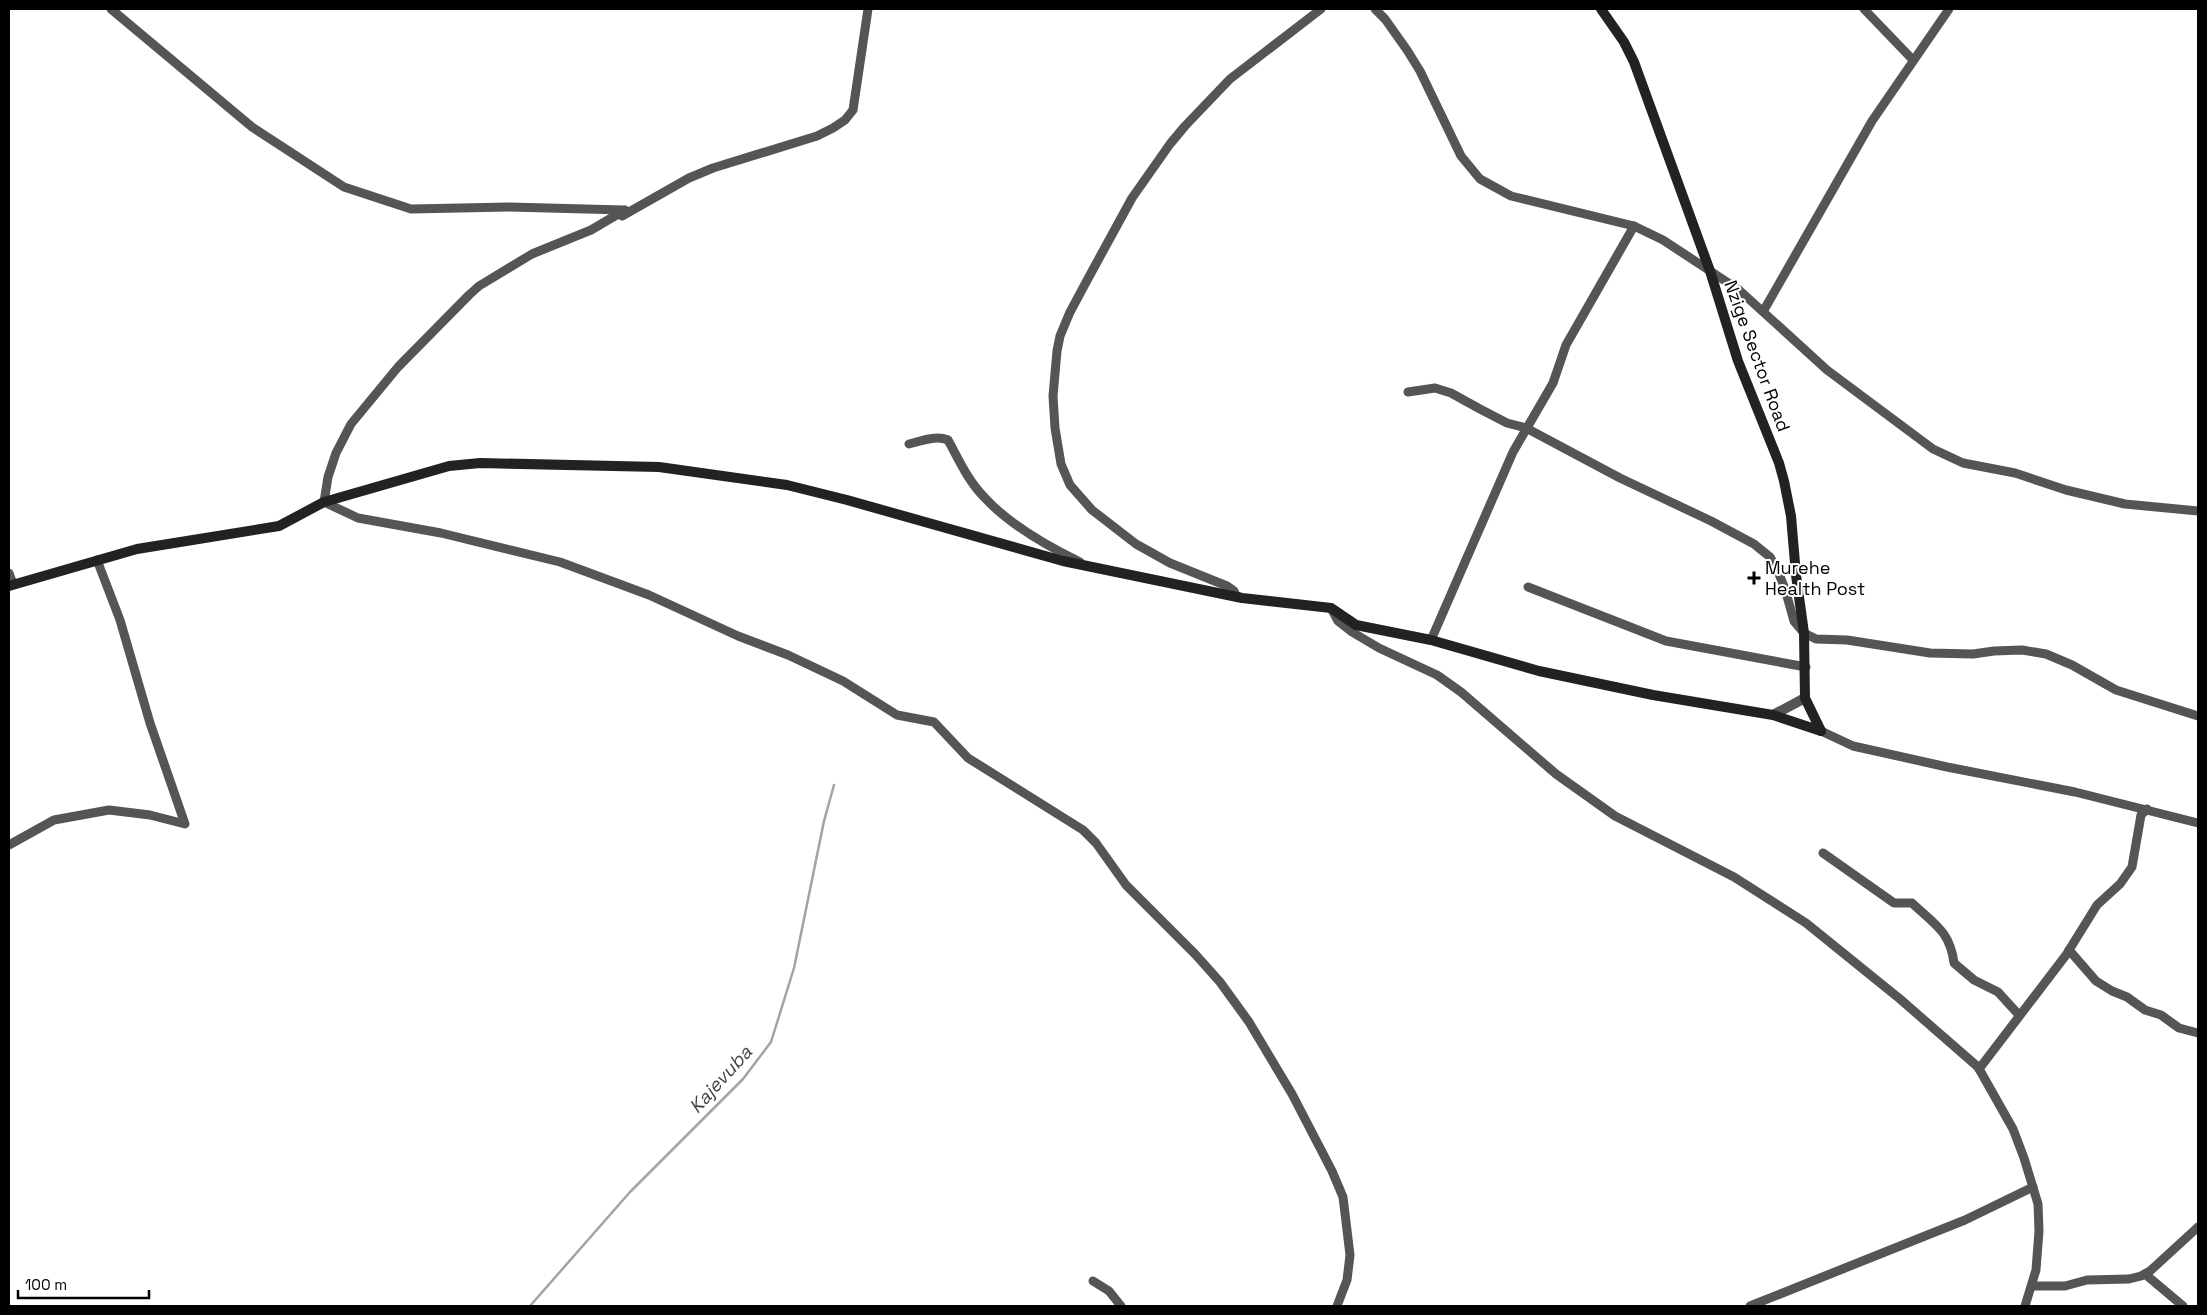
<svg xmlns="http://www.w3.org/2000/svg" width="2207" height="1315" font-family="'Space Grotesk',sans-serif">
  <rect width="100%" height="100%" fill="#fff"/>
  <g fill="none" stroke-linecap="round" stroke-linejoin="round">
    <path stroke="#a3a3a3" stroke-width="2.5" d="M530 1306 630 1192 743 1079 771 1042 794 968 824 821 834 785"/>
    <g stroke="#555" stroke-width="9">
      <path d="M111 9 252 127 344 187 411 209 509 207 624 210"/>
      <path d="M868 9 853 110 845 120 833 128 817 136 713 168 689 178 622 216 625 210 591 230 532 254 479 286 469 295 398 367 351 424 336 453 328 477 324 502 358 518 441 533 560 562 649 595 738 636 788 655 843 681 897 715 934 722 968 758 1083 830 1096 843 1126 885 1195 954 1220 982 1249 1022 1292 1094 1332 1171 1343 1197 1350 1255 1347 1280 1337 1306"/>
      <path d="M1375 9 1385 19 1407 50 1420 71 1461 156 1480 179 1511 196 1634 226 1663 240 1739 290 1827 370 1933 449 1963 463 2015 473 2066 490 2125 504 2198 511"/>
      <path d="M1864 9 1913 60"/>
      <path d="M1764 310 1872 121 1949 9"/>
      <path d="M1408 392 1435 388 1451 393 1480 409 1507 423 1526 428 1620 478 1711 521 1754 544 1770 557 1777 569 1785 589 1794 621 1804 633 1816 639 1847 640 1930 653 1973 654 1994 651 2022 650 2046 654 2072 665 2116 690 2198 716"/>
      <path d="M909 444C921 441 936 435 948 440 959 460 968 481 985 498 1010 525 1047 546 1080 562"/>
      <path d="M9 573 13 584"/>
      <path d="M1528 587 1666 641 1806 667"/>
      <path d="M1242 598 1236 596 1234 591 1227 586 1170 563 1136 544 1092 510 1070 485 1061 464 1055 428 1053 396 1057 351 1060 336 1070 312 1085 284 1132 198 1170 144 1185 126 1230 79 1321 9"/>
      <path d="M1331 608 1338 621 1352 632 1379 648 1437 675 1461 692 1556 774 1615 816 1734 877 1806 923 1900 999 1978 1067 2013 1129 2024 1158 2038 1204 2039 1231 2036 1270 2025 1306"/>
      <path d="M1431 640 1513 452 1553 383 1566 345 1634 226"/>
      <path d="M1821 731 1853 746 1947 767 2075 792 2198 823"/>
      <path d="M9 845 54 820 109 810 150 815 185 824 150 723 120 620 97 560"/>
      <path d="M1823 853 1894 903H1912C1934 924 1950 931 1954 963L1974 980 1998 992 2019 1015"/>
      <path d="M2069 950 2096 981 2112 991 2127 997 2145 1010 2161 1015 2179 1028 2198 1033"/>
      <path d="M1978 1067 1979 1069 2066 955 2097 905 2120 884 2132 867 2141 815 2147 809"/>
      <path d="M2145 1274 2183 1306"/>
      <path d="M1093 1281 1109 1291 1121 1306"/>
      <path d="M2032 1286H2065L2087 1280 2129 1279 2141 1276 2150 1271 2198 1227"/>
      <path d="M1750 1306 1965 1220 2033 1187"/>
    </g>
    <path stroke="#555" stroke-width="10" d="M1773 715 1805 698"/>
    <g stroke="#222" stroke-width="10">
      <path d="M1601 9 1624 42 1634 62 1710 271 1738 361 1779 463 1784 481 1791 516 1796 575 1804 633 1805 698 1821 731"/>
      <path d="M9 586 137 549 279 526 324 502 449 466 480 463 659 467 787 485 847 500 1063 561 1242 598 1331 608 1356 625 1431 640 1539 671 1653 695 1773 715 1821 731"/>
    </g>
  </g>
  <path fill="#000" stroke="#fff" stroke-width="2" d="M1751.5 570.5h5v5h5v5h-5v5h-5v-5h-5v-5h5z"/>
  <g text-anchor="middle" stroke-width="4" stroke-linejoin="round" paint-order="stroke">
    <g font-size="18" fill="#000" stroke="#fff">
      <text transform="translate(1757 356) rotate(70)" y="6">Nzige Sector Road</text>
    </g>
    <g font-size="18" fill="#000" stroke="#fff" text-anchor="start">
      <text x="1765" y="574">Murehe<tspan x="1765" dy="21">Health Post</tspan></text>
    </g>
    <g font-size="19" font-style="italic" fill="#444" stroke="#fff">
      <text transform="translate(720 1079) rotate(-48)" y="7">Kajevuba</text>
    </g>
  </g>
  <rect width="2207" height="1315" fill="none" stroke="#000000" stroke-width="20"/>
  <path d="M18 1290v8h131v-8" fill="none" stroke="#000000" stroke-width="2.5"/>
  <text x="25" y="1290" font-size="15" fill="#000000" stroke="#ffffff" stroke-width="4" paint-order="stroke">100 m</text>
</svg>
